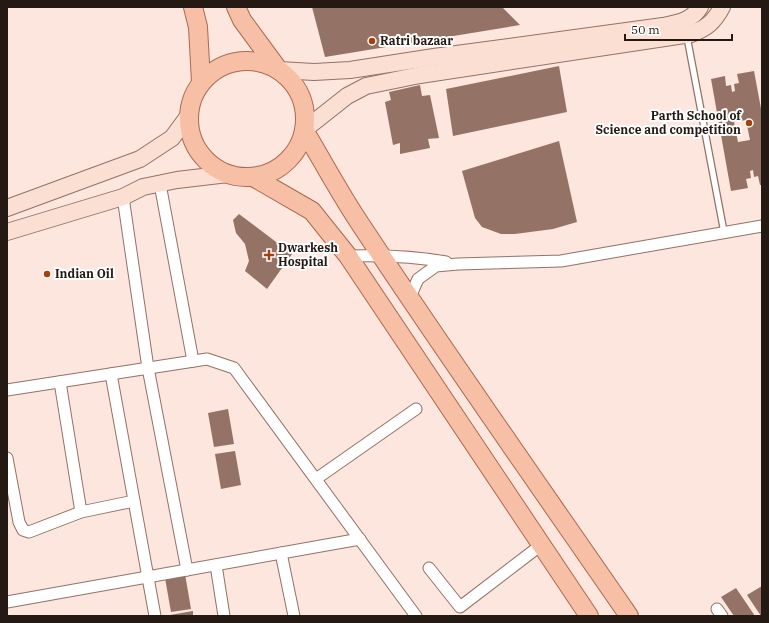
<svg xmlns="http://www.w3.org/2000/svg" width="769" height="623" font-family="'IBM Plex Serif',serif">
  <rect width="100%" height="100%" fill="#fde6de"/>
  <g fill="#947366" fill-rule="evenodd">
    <path d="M312 7H502L520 25 325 57Z"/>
    <path d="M559 66 567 112 453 136 446 89Z"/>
    <path d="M754 71 762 114V185H760L758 176 754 177 753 170 750 171 751 178 746 179 748 188 731 191 711 79 725 76 726 86 731 85 732 92 735 91 734 84 739 83 737 74ZM746 120 750 140 738 142 734 122Z"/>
    <path d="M420 85 422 96 430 95 439 138 428 139 430 148 400 154V143L393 145 385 102 391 100 389 92Z"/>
    <path d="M559 141 577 222 553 229 515 234H501L482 227 475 218 462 171Z"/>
    <path d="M239 214 292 254 267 289 245 271 249 261 245 244 236 233 233 220Z"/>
    <path d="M228 409 234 444 214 447 208 413Z"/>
    <path d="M235 451 241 485 221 489 215 454Z"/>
    <path d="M185 574 191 609 171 612 165 578Z"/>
    <path d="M762 586V616H761L747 595Z"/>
    <path d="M736 588 755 616H734L721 597Z"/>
    <path d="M193 611V616H170V615Z"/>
  </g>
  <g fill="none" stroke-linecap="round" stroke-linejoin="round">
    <defs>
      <path id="service" d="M687 37 724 232"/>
      <g id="minor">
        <path d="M160 184 193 361"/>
        <path d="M123 197 148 368 187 570"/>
        <path d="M348 256C381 255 413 256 446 262"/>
        <path d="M410 297 418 279 436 266 458 264 561 261 762 226"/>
        <path d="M111 374 155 616"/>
        <path d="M60 382 81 512"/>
        <path d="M7 390 207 359 234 368 416 616"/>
        <path d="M7 458 19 522 23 530 29 532 81 512 134 501"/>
        <path d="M316 479 416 409"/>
        <path d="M281 553 294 616"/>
        <path d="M216 565 224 616"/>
        <path d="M429 568 460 607 541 545"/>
        <path d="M7 602 360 539"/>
        <path d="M717 609 722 616"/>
      </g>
      <g id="secondary">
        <path d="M279 70 314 72 350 70 434 57 663 26C677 23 692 21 700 7"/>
        <path d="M304 130 347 96 366 86 420 75 691 34C707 28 714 22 722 7"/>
        <path d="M7 208 140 159 172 138 189 115"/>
        <path d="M7 232 123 197 143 187 177 180 228 174"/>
      </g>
      <g id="primary">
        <path d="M193 7 198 27 201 82"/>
        <path d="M236 7 242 20 278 69"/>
        <circle cx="247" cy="119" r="58"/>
        <path d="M304 130C322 160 338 190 357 219 445 353 538 484 629 616"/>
        <path d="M253 177 312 211 348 256 589 616"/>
      </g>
    </defs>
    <use href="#service" stroke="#927265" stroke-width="8"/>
    <use href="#minor" stroke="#927265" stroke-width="13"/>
    <use href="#secondary" stroke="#927265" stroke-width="18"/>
    <use href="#primary" stroke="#ab694e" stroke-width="20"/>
    <use href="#service" stroke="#fff" stroke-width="5.5"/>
    <use href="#minor" stroke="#fff" stroke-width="11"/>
    <use href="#secondary" stroke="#fbdfd3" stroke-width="16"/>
    <use href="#primary" stroke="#f8bfa7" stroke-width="18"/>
  </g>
  <g fill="#a5410c" stroke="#fff" stroke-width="1.5">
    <circle cx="372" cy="41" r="4"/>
    <circle cx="749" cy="123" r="4"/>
    <path d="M267 249h4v4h4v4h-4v4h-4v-4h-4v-4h4z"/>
    <circle cx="47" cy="274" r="4"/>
  </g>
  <g text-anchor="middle" stroke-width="4" stroke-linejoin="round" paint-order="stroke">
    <g font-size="12" font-weight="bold" fill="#251913" stroke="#fff" text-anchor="start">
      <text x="380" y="45">Ratri bazaar</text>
      <text x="741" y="120" text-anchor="end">Parth School of<tspan x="741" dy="14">Science and competition</tspan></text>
      <text x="278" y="252">Dwarkesh<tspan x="278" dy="14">Hospital</tspan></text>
      <text x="55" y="278">Indian Oil</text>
    </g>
  </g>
  <rect width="769" height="623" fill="none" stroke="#251913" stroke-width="16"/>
  <path d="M625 34v6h107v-6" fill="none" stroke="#251913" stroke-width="2"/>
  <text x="631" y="34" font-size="12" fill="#251913" stroke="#ffffff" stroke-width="3" paint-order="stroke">50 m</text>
</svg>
